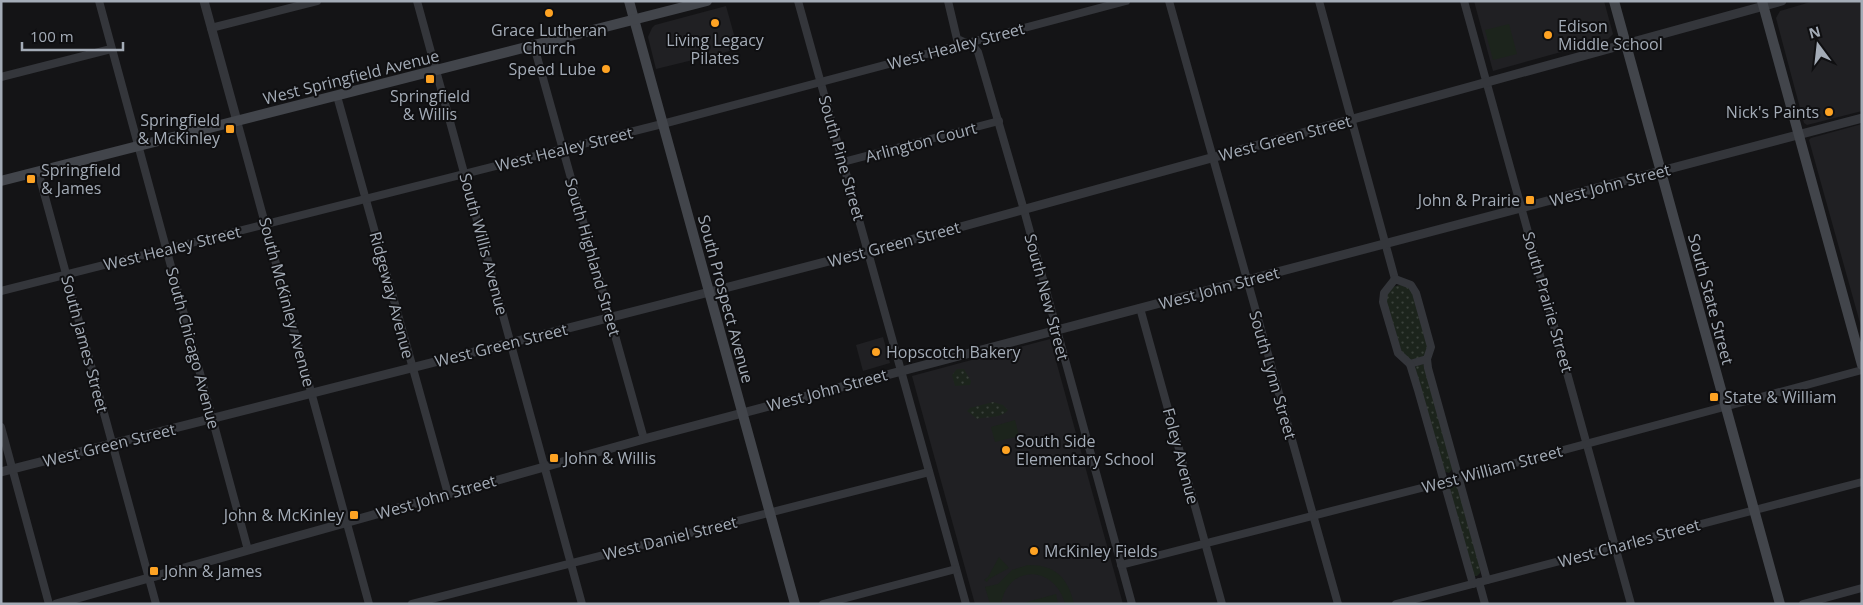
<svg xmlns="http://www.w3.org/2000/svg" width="1863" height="605" font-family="'Open Sans',sans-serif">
  <defs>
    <pattern id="grass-dots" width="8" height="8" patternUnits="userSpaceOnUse" patternTransform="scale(1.25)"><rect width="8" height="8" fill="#1c241c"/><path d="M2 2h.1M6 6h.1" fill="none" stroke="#3a413b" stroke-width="1.8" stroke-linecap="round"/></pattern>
  </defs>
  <rect width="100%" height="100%" fill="#141416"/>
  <g fill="#202023">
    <path d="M1474 1H1604L1613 34 1608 39 1493 71Z"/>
    <path d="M1814 1H1862V111L1807 125 1804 123 1776 18 1780 11Z"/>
    <path d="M726 6 738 49 656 69 648 37 652 28 655 25Z"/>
    <path d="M1862 124V330L1809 140 1811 138Z"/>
    <path d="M883 337 890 363 863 371 856 345Z"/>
    <path d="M1050 339 1123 604H975L912 376Z"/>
  </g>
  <g fill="url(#grass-dots)">
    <path d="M1403 284 1409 287 1413 291 1428 347 1424 357 1411 361 1403 356 1385 298 1389 288Z"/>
    <path d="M1423 364 1425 366 1453 468 1449 473 1443 471 1415 369 1416 366Z"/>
    <path d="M957 369H964L971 381 970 385 955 386 952 375Z"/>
    <path d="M993 402 1003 405 1008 410C1001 419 987 416 977 419L967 411 970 408Z"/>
    <path d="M1455 485 1458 487 1480 568V573L1477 576H1474L1449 490 1450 486Z"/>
  </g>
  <g fill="#1c241c">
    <path d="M1509 24 1517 54 1493 60 1485 30Z"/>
    <path d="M1015 420 1019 436 995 442 991 427Z"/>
    <path d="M999 557 1009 568 989 579 987 582 984 580 988 577Z"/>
    <path d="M1028 565C1056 565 1068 578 1074 604H1065C1055 565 1008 564 1001 604H990L985 587 998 584 1012 570Z"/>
    <path d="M1056 594 1058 604H1020Z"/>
  </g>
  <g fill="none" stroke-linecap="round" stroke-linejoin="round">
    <g stroke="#34363b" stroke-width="8">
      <path d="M99 1 248 550"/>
      <path d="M417 1 582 604"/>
      <path d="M798 1 966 604"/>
      <path d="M948 1 957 39 973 46 978 52 1024 210 1132 604"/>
      <path d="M1169 1 1338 604"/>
      <path d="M1319 1 1395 279"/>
      <path d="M1464 1 1631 604"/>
      <path d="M211 28 317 1"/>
      <path d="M534 46 644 439"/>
      <path d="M1 77 111 49"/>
      <path d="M337 96 448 494"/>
      <path d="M237 121 369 604"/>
      <path d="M843 162 999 121"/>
      <path d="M38 171 156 604"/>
      <path d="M1 291 670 122 1126 1"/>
      <path d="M1140 308 1222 604"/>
      <path d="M1427 359 1410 364 1398 353 1383 302 1384 293 1395 279 1411 285 1416 293 1431 347 1427 359 1428 368 1487 580"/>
      <path d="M1410 364 1418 390 1473 584"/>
      <path d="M1 427 49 604"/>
      <path d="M1121 565 1433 485 1862 370"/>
      <path d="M1479 582 1485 604"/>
      <path d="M412 604 929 472"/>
      <path d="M823 604 956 569"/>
      <path d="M1396 604 1862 482"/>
      <path d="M1803 604 1862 588"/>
    </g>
    <g stroke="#34363b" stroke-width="9">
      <path d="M204 1 237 121"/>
      <path d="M1 472 659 305 964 226 1782 1"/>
      <path d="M56 604 644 439 1862 118"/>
    </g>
    <g stroke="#42454b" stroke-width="10">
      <path d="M629 1 795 604"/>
      <path d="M1614 1 1780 604"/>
      <path d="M1762 1 1862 365"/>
      <path d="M1 181 707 1"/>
    </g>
  </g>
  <g fill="#fea323" stroke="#0f0f11" stroke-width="2">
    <circle cx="549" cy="13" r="5"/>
    <circle cx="715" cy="23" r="5"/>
    <circle cx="1548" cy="35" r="5"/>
    <circle cx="606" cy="69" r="5"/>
    <rect x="425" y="74" width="10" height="10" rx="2.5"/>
    <circle cx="1829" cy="112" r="5"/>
    <rect x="225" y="124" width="10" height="10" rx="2.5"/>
    <rect x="26" y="174" width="10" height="10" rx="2.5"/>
    <rect x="1525" y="195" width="10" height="10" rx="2.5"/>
    <circle cx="876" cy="352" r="5"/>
    <rect x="1709" y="392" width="10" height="10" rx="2.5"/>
    <circle cx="1006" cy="450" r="5"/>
    <rect x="549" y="453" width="10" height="10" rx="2.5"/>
    <rect x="349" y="510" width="10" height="10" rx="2.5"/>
    <circle cx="1034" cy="551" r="5"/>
    <rect x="149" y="566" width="10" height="10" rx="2.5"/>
  </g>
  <g text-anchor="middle" stroke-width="4" stroke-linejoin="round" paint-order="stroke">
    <g font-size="16" fill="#a4acb7" stroke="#0f0f11" text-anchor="start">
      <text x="1558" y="32">Edison<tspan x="1558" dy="18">Middle School</tspan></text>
      <text x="549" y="36" text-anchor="middle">Grace Lutheran<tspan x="549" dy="18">Church</tspan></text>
      <text x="715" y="46" text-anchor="middle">Living Legacy<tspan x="715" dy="18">Pilates</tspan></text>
      <text x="596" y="75" text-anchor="end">Speed Lube</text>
      <text x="430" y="102" text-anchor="middle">Springfield<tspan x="430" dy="18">&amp; Willis</tspan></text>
      <text x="1819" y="118" text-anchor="end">Nick's Paints</text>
      <text x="220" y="126" text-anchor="end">Springfield<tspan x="220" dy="18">&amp; McKinley</tspan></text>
      <text x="41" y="176">Springfield<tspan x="41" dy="18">&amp; James</tspan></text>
      <text x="1520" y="206" text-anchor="end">John &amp; Prairie</text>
      <text x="886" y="358">Hopscotch Bakery</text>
      <text x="1724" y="403">State &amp; William</text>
      <text x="1016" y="447">South Side<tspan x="1016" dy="18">Elementary School</tspan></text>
      <text x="564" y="464">John &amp; Willis</text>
      <text x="344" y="521" text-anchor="end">John &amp; McKinley</text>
      <text x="1044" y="557">McKinley Fields</text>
      <text x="164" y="577">John &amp; James</text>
    </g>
    <g font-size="16" fill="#a4acb7" stroke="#0f0f11">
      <text transform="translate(956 46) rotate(-15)" y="6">West Healey Street</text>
      <text transform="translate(351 77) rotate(-14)" y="6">West Springfield Avenue</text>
      <text transform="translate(1285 138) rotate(-15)" y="6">West Green Street</text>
      <text transform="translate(921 142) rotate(-15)" y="6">Arlington Court</text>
      <text transform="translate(564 149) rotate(-14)" y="6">West Healey Street</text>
      <text transform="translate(842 158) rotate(74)" y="6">South Pine Street</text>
      <text transform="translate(1610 185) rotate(-15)" y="6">West John Street</text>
      <text transform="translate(484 244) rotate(75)" y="6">South Willis Avenue</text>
      <text transform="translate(894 244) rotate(-15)" y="6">West Green Street</text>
      <text transform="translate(172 248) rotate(-14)" y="6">West Healey Street</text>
      <text transform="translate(593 257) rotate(74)" y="6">South Highland Street</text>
      <text transform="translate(1219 288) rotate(-15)" y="6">West John Street</text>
      <text transform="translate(392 295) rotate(75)" y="6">Ridgeway Avenue</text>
      <text transform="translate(1047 297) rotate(75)" y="6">South New Street</text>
      <text transform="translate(726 299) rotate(75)" y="6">South Prospect Avenue</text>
      <text transform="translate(1711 299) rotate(75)" y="6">South State Street</text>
      <text transform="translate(287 302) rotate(75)" y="6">South McKinley Avenue</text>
      <text transform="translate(1548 302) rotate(74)" y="6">South Prairie Street</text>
      <text transform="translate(85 344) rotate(75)" y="6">South James Street</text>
      <text transform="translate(501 345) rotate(-14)" y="6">West Green Street</text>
      <text transform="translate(193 348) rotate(75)" y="6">South Chicago Avenue</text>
      <text transform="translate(1273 375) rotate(74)" y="6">South Lynn Street</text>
      <text transform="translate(827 390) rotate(-15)" y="6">West John Street</text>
      <text transform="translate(109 445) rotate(-14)" y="6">West Green Street</text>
      <text transform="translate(1181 456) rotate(75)" y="6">Foley Avenue</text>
      <text transform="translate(1492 469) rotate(-15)" y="6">West William Street</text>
      <text transform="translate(436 497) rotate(-16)" y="6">West John Street</text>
      <text transform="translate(670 538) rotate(-14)" y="6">West Daniel Street</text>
      <text transform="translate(1629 543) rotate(-15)" y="6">West Charles Street</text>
    </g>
  </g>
  <rect width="1863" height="605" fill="none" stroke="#a4acb7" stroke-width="5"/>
  <g transform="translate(1818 45) rotate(345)" stroke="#0f0f11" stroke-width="4" paint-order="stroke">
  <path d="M0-4L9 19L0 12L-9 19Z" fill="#a4acb7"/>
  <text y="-8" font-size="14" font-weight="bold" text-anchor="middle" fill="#a4acb7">N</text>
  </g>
  <path d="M22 42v8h101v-8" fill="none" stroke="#a4acb7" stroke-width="2.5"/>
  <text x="30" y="42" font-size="15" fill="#a4acb7" stroke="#0f0f11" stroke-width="4" paint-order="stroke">100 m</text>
</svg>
